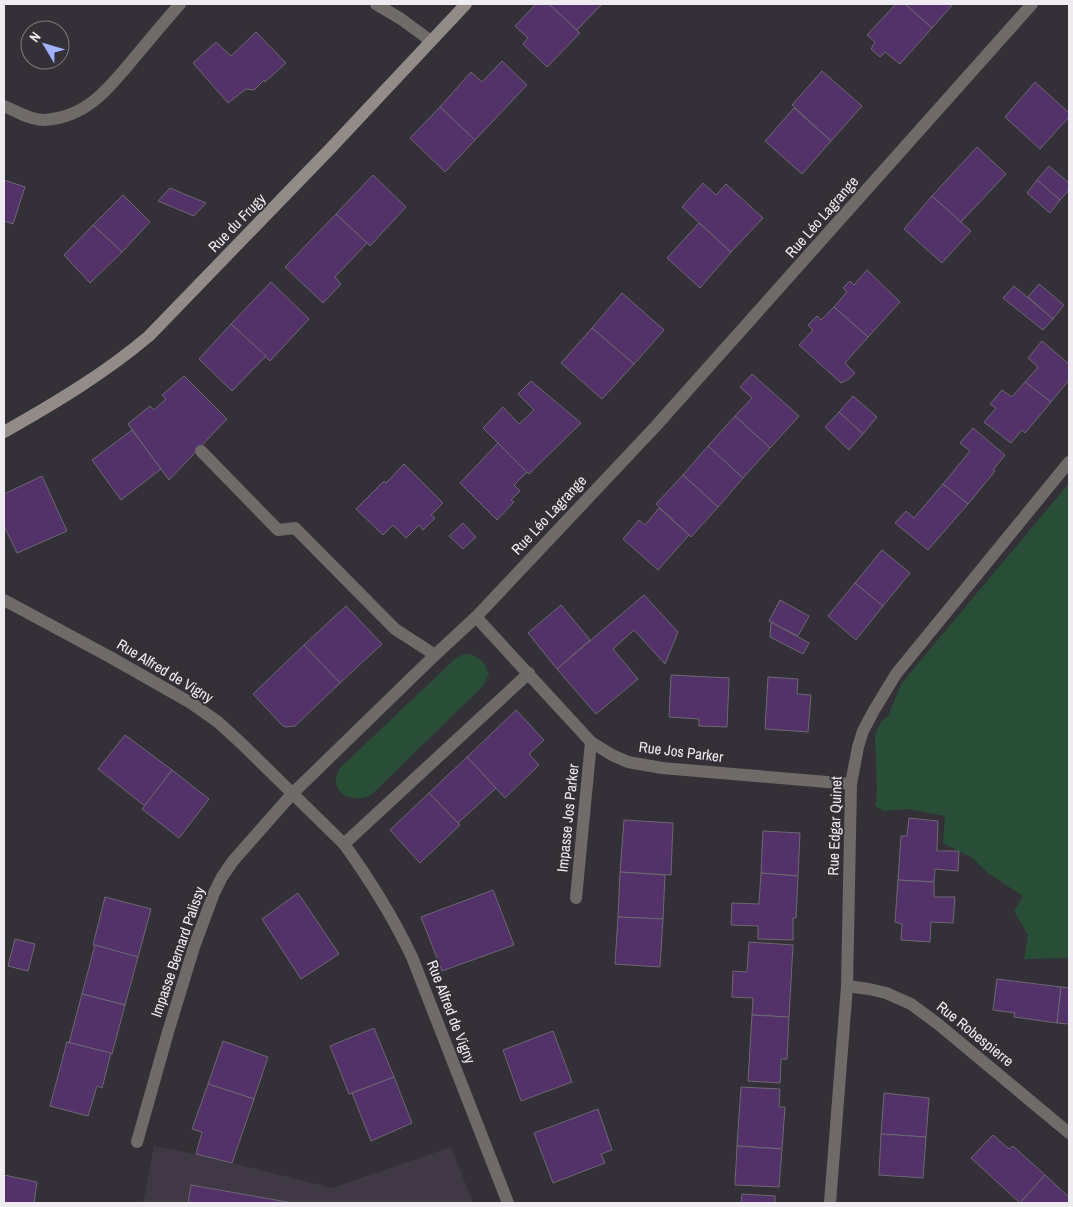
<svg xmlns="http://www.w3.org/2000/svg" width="1073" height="1207" font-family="'Archivo Narrow',sans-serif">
  <rect width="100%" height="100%" fill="#343037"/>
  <path fill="#403945" d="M154 1146 200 1155 332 1188 451 1147 473 1203H143Z"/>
  <g fill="#294e37">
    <path d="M1069 483V958L1024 959 1028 935 1014 911 1023 896 988 873 971 857 943 843 945 816 907 809 884 811 875 806 877 794 875 735 881 722 888 716 901 684Z"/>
    <path d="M470 654C481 658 486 664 489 675L482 687 371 795C349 806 325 788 341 767L455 659 462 655Z"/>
  </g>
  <g fill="#533269" stroke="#6c6870">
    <path d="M536 4H549L580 33 547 67 523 44 528 38 515 26Z"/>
    <path d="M549 4H602L577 30Z"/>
    <path d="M896 4H905L932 28 900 64 885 52 880 57 871 49 875 42 867 35Z"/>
    <path d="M905 4H953L932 28Z"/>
    <path d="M256 32 286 63 265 82 264 80 254 90 246 89 228 103 193 63 216 42 231 56Z"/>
    <path d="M502 61 527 85 475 140 440 107 471 72 482 82Z"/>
    <path d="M822 71 862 106 831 141 792 105Z"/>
    <path d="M1035 82 1069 113V117L1040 149 1005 117Z"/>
    <path d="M440 107 475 140 445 172 410 138Z"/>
    <path d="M794 108 831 141 802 174 765 141Z"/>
    <path d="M977 147 1006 174 961 222 932 196Z"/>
    <path d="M1049 166 1069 183V190L1060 200 1037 180Z"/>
    <path d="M373 175 406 207 370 246 336 214Z"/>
    <path d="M4 180 25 187 13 224 4 221Z"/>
    <path d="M1037 180 1060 200 1050 213 1027 193Z"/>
    <path d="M703 183 716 195 726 184 763 218 731 252 682 207Z"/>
    <path d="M170 188 206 203 194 216 158 201Z"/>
    <path d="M123 195 150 222 122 252 93 225Z"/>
    <path d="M932 196 971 231 942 263 904 229Z"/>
    <path d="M336 214 367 243 335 277 341 284 323 303 285 267Z"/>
    <path d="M699 223 731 252 700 288 667 258Z"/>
    <path d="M93 225 122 252 90 283 64 255Z"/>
    <path d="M867 270 900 302 868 337 834 307 847 292 843 288 850 281 854 285Z"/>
    <path d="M271 282 309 319 270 361 231 324Z"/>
    <path d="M1039 284 1064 305 1053 319 1028 297Z"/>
    <path d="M1014 286 1053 319 1043 330 1003 298Z"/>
    <path d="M622 293 664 330 634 364 592 328Z"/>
    <path d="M834 307 868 337 845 363 855 373 849 379 841 383 799 345 813 330 808 325 817 316 821 320Z"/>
    <path d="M231 324 266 356 232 391 199 359Z"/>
    <path d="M592 328 634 364 602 399 561 363Z"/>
    <path d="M1042 341 1069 364V380L1051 402 1025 382 1038 367 1028 358Z"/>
    <path d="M752 374 799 416 770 448 735 416 752 398 740 387Z"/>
    <path d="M184 376 227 419 169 480 128 424 150 406 154 410 166 399 162 395Z"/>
    <path d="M531 381 581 423 529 474 483 428 503 407 519 424 534 410 518 394Z"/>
    <path d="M1025 382 1051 402 1025 433 1022 430 1011 443 984 422 996 408 990 404 1002 390 1012 397Z"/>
    <path d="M853 396 877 417 863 434 839 412Z"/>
    <path d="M839 412 863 434 849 450 825 427Z"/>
    <path d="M735 416 770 448 743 478 708 446Z"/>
    <path d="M973 428 1005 455 993 470 995 471 968 504 943 484 970 451 960 443Z"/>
    <path d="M132 430 161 469 121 500 92 460Z"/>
    <path d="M498 443 527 472 514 485 520 491 511 500 514 502 497 520 460 483Z"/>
    <path d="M708 446 743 478 718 507 683 475Z"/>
    <path d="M404 464 443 503 431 515 435 518 423 530 419 525 406 538 393 525 383 535 356 509 384 481 386 483Z"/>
    <path d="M683 475 718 507 691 537 656 504Z"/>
    <path d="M42 476 67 531 17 553 4 526V494Z"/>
    <path d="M943 484 968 504 928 550 895 523 906 511 914 518Z"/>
    <path d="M659 508 689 535 658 570 623 539 639 520 645 525Z"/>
    <path d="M463 523 476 537 463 549 449 536Z"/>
    <path d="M882 550 910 573 883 606 855 583Z"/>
    <path d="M855 583 883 606 856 640 828 616Z"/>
    <path d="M644 595 678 632 665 664 634 630 613 649 638 679 596 714 557 669Z"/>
    <path d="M780 600 809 616 798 636 769 621Z"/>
    <path d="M561 605 590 640 557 669 528 633Z"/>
    <path d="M346 606 382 644 340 683 304 645Z"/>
    <path d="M771 622 809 643 803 654 770 637Z"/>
    <path d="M304 645 340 683 295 726 286 727 282 725 253 694Z"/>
    <path d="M671 675 729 678 727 727 699 726V719L669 717Z"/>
    <path d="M768 677 798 679 797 694 811 695 808 732 765 729Z"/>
    <path d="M516 710 544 740 529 754 539 765 505 798 467 757Z"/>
    <path d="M125 735 172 770 145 806 98 769Z"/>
    <path d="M467 757 496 788 458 823 429 793Z"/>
    <path d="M172 770 209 799 179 838 142 809Z"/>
    <path d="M429 793 460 825 420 863 390 830Z"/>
    <path d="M909 818 938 821 937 851H959L958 871 935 869 934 882 898 880 901 836H907Z"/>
    <path d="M624 820 673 823 671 875 620 872Z"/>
    <path d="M763 831 800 833 798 876 761 873Z"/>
    <path d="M620 872 665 875 663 919 618 917Z"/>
    <path d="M761 873 798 876 796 918H793V940L758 939V926L731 925 732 903 759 904Z"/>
    <path d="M898 880 934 882V897H955L953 923 931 922 930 942 901 940 902 924 895 922Z"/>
    <path d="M493 890 514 945 442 971 421 917Z"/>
    <path d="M298 893 339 954 301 979 262 919Z"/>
    <path d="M105 897 151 909 138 957 93 945Z"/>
    <path d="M618 917 663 919 660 967 615 964Z"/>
    <path d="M15 939 35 944 28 971 8 966Z"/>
    <path d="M749 942 793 945 789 1017 752 1015 753 998 732 997 733 971 747 972Z"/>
    <path d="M95 945 138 957 125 1005 82 994Z"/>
    <path d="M997 979 1061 987 1057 1023 1014 1017 1015 1013 993 1010Z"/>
    <path d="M1061 987 1069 988V1024L1057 1023Z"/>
    <path d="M82 994 125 1005 112 1054 69 1043Z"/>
    <path d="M752 1015 789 1017 787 1059H781L780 1083 748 1081Z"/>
    <path d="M374 1028 394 1077 349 1094 330 1046Z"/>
    <path d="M553 1031 572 1082 521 1101 503 1050Z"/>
    <path d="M223 1041 268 1057 254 1099 208 1084Z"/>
    <path d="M67 1042 111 1053 102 1088 97 1086 88 1116 50 1106Z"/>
    <path d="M394 1077 412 1123 371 1141 352 1093Z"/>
    <path d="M208 1084 254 1099 232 1163 196 1154 202 1132 192 1129Z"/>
    <path d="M741 1087 780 1089 779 1107H785L782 1149 737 1146Z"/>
    <path d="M884 1093 929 1098 926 1137 881 1134Z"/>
    <path d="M598 1109 612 1150 601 1154 605 1163 553 1183 534 1133Z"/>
    <path d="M881 1134 926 1137 923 1178 879 1175Z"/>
    <path d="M993 1135 1009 1149 1013 1146 1045 1175 1020 1203 971 1158Z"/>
    <path d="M737 1146 782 1149 779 1187 735 1185Z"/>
    <path d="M4 1175 37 1182 34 1203H4Z"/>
    <path d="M1045 1175 1069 1197V1203H1020Z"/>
    <path d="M191 1185 293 1203H188Z"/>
    <path d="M742 1194 775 1196V1203H741Z"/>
  </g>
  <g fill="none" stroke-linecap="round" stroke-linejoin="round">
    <path stroke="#706b69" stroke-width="12" d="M201 451 278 530 295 528 395 629 435 655"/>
    <g stroke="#706b69" stroke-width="12">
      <path d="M376 4 401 19 431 41"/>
      <path d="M4 106C16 111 30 120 44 120 87 118 110 87 135 57 150 39 165 21 180 4"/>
      <path d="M4 600 110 657 191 703 218 722 241 743 344 844 529 673"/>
      <path d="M476 617 591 742 612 755 628 762 662 768 851 784"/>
      <path d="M344 844C370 880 393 917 412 957L508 1203"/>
      <path d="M576 898 591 742"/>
      <path d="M847 986 869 989 886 993 911 1004 938 1024 1069 1133"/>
      <path d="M137 1142 168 1032 194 947 214 893 222 877 233 861 292 794 435 655 476 617 655 427 1032 4"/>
      <path d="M830 1203 847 986 851 784 858 747 863 731 873 712 896 674 1069 462"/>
    </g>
    <path stroke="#928b88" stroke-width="12" d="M4 432C55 403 104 374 149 336L329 150 466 4"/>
  </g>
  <g text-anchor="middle" stroke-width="4" stroke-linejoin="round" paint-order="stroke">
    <g font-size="15" fill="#eeecf0" stroke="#343037">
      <text transform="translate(822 217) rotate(-49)" y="5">Rue Léo Lagrange</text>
      <text transform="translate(237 223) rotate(-46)" y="5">Rue du Frugy</text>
      <text transform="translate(549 515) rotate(-47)" y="5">Rue Léo Lagrange</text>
      <text transform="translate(165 671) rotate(31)" y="5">Rue Alfred de Vigny</text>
      <text transform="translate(681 752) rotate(7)" y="5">Rue Jos Parker</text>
      <text transform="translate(568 818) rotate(-84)" y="5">Impasse Jos Parker</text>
      <text transform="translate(835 826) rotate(-88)" y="5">Rue Edgar Quinet</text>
      <text transform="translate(178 952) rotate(-71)" y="5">Impasse Bernard Palissy</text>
      <text transform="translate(451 1012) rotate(69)" y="5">Rue Alfred de Vigny</text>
      <text transform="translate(975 1034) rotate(39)" y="5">Rue Robespierre</text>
    </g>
  </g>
  <rect width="1073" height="1207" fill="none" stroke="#eeecf0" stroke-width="10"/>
  <g transform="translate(45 45) rotate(308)"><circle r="24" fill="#343037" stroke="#7e7b81"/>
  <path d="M0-4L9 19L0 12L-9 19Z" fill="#a2b2fd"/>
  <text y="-8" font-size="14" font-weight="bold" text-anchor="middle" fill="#eeecf0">N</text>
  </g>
</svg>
